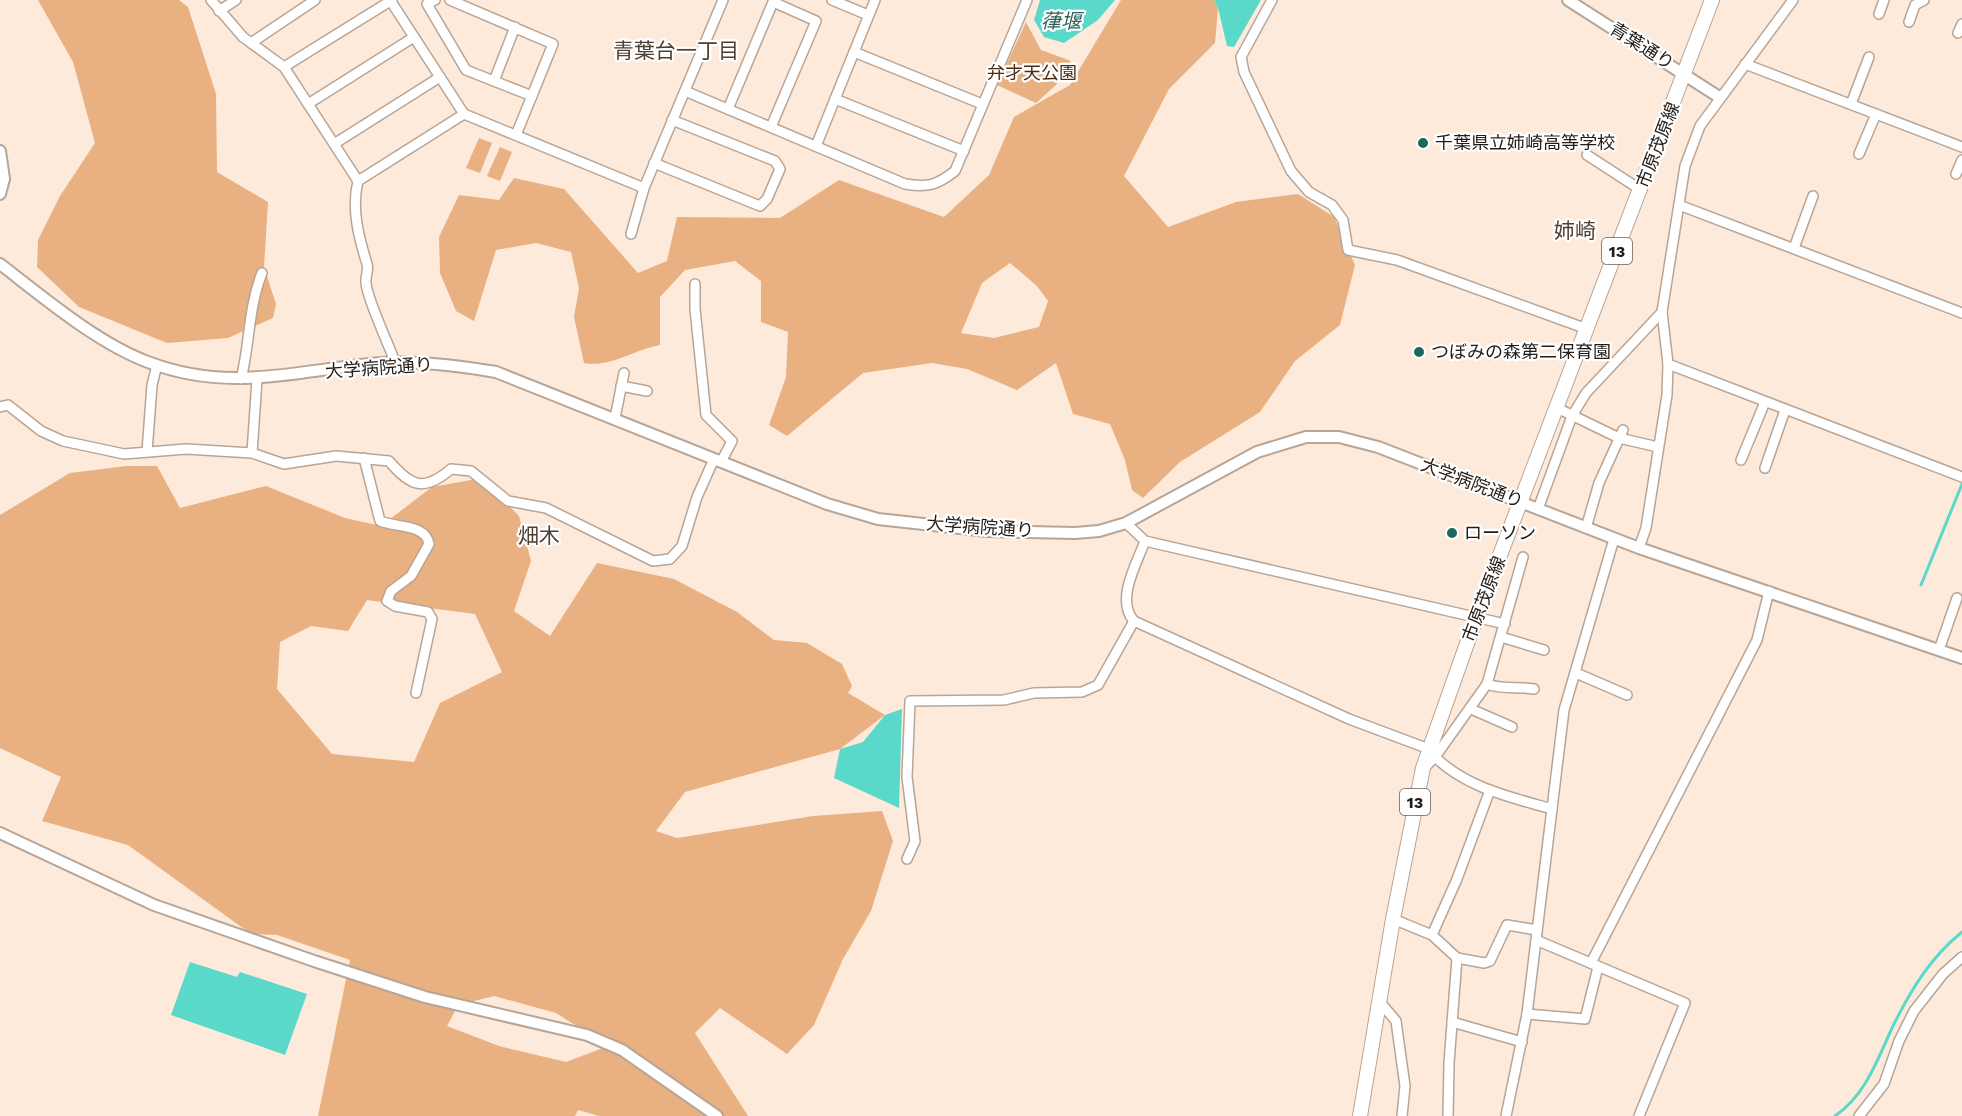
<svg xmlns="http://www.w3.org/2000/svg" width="1962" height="1116" font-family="'Work Sans','Noto Sans JP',sans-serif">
  <rect width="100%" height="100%" fill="#fdeadb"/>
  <g fill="#e9b081" fill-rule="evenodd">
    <path d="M38 0H179L188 7 216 94 217 172 268 202 264 267 276 304 273 318 228 338 167 343 79 307 37 267 38 240 60 196 95 143 73 62Z"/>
    <path d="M1121 0H1214L1218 8 1215 43 1169 89 1124 176 1168 227 1236 202 1298 194 1334 217 1355 265 1340 325 1295 361 1260 412 1180 462 1143 498 1132 490 1125 460 1110 424 1073 414 1056 363 1017 390 967 369 932 363 863 373 787 436 769 425 786 377 788 332 761 322V281L735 261 685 270 660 297V345C633 350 610 368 584 363L574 317 579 288 571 252 536 243 496 250 474 321 456 311 440 273 439 237 459 195 499 200 514 178 564 189 638 273 667 261 677 217 780 218 839 180 944 217 989 175 1014 117 1070 85ZM1010 263 1037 286 1048 301 1039 327 994 338 961 333 982 283Z"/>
    <path d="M1026 22 1041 50 1071 61 1056 85 1036 103 997 85Z"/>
    <path d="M479 138 492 143 480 173 466 168Z"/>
    <path d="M500 147 512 152 500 181 487 176Z"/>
    <path d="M126 466H157L180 508 266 486 345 518 381 526 432 487 482 478 519 516 531 561 514 611 550 636 597 563 674 579 737 612 774 640 807 643 842 664 852 686 848 693 885 715 840 749 685 792 656 831 677 838 813 816 882 811 893 841 871 911 843 959 814 1025 787 1054 720 1008 695 1033 748 1116H599L578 1110 575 1116H318L350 960 277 935 251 934 128 845 42 821 61 777 0 748V515L70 473ZM367 600 475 614 502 672 440 703 414 762 332 754 277 689 280 642 311 626 348 631ZM494 996 556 1013 608 1046 566 1062 499 1046 447 1026 458 1005Z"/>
  </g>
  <g fill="#5ad9cb">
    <path d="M1040 0H1115L1098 20 1064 43 1044 37 1034 20Z"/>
    <path d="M1214 0H1261L1234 47 1227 46 1218 8Z"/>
    <path d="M902 709 899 808 834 778 840 749 863 742 885 715Z"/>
    <path d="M190 962 237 977 240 972 307 994 285 1055 171 1015Z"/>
  </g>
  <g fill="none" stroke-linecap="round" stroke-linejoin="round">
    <g stroke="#5ad9cb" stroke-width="3">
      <path d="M1921 585 1962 484"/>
      <path d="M1835 1116C1867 1094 1878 1057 1894 1024 1912 988 1931 957 1962 932"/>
    </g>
    <defs>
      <g id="minor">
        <path d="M211 0 243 37 284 67 358 181"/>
        <path d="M390 0 464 114 644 188"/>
        <path d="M435 0 427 4 466 70 532 96"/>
        <path d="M450 0 553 44 516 135"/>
        <path d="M832 0 868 15"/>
        <path d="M1272 0 1241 57 1244 72 1291 171 1309 192 1332 205 1343 220 1348 250 1397 260 1587 329"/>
        <path d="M219 11 236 0"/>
        <path d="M1879 14 1884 0"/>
        <path d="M1909 22 1915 5 1924 0"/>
        <path d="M1958 33 1962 24"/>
        <path d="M251 43 315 0"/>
        <path d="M854 52 982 104"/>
        <path d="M1745 64 1962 147"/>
        <path d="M284 67 392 0"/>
        <path d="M494 81 515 27"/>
        <path d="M685 91 905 184C928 188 937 185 955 171L1027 0"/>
        <path d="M835 99 964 151"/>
        <path d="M308 104 414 37"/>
        <path d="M1851 104 1869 57"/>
        <path d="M728 109 773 2 816 21 771 127"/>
        <path d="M334 144 440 77"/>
        <path d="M816 146 875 0"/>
        <path d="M1859 154 1876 114"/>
        <path d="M1587 155 1641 190"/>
        <path d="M654 163 760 206 767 199 780 169 775 161 672 120"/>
        <path d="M1956 174 1962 160"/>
        <path d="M1679 205 1962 313"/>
        <path d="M631 234 644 188 723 0"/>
        <path d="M1794 248 1813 196"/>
        <path d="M695 284V309L706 415 732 441 721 462"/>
        <path d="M395 362C389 345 367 299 366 283 365 276 369 271 367 264 359 238 351 209 358 181L464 114"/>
        <path d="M1668 364 1962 477"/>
        <path d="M241 379C250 344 248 308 262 273"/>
        <path d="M621 386 647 391"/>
        <path d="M0 407 8 405 41 431 63 441 124 454 186 449 252 453 284 464 336 456 389 461C411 487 424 492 451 469L471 471 508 501 546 508 653 561 670 559 682 546 697 497 714 459"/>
        <path d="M1557 408 1619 438 1658 447"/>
        <path d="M615 418 624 373"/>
        <path d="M147 452 152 385 157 365"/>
        <path d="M252 453 257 379"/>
        <path d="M364 458 380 521C397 528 426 524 429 544L411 576 391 591 387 601 395 606 428 612 432 619 416 693"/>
        <path d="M1741 460 1765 402"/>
        <path d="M1765 468 1785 410"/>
        <path d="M1538 509 1572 416 1586 393 1662 312"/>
        <path d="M1126 523 1145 541 1505 624"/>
        <path d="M1586 528 1599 483 1623 430"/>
        <path d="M1145 541C1137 563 1115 600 1134 621L1349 719 1429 749"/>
        <path d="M1639 548 1646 528 1667 395 1668 364 1662 312 1685 166 1700 126 1793 0"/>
        <path d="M1501 637 1544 650"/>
        <path d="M1939 650 1957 598"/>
        <path d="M1576 673 1627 695"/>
        <path d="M1487 684C1502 690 1518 686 1534 689"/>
        <path d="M1471 709 1512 727"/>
        <path d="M1435 757C1467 788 1510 797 1552 809"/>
        <path d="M1426 766 1435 757 1487 684 1523 557"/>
        <path d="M907 859 915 841 907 777 910 701 1004 700 1034 693 1082 692 1098 685 1134 621"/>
        <path d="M1393 919 1432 935 1457 958 1449 1063 1448 1116"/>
        <path d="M1432 935 1457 879 1490 790"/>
        <path d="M1536 940 1685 1003 1639 1116"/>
        <path d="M1457 958 1484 963 1490 961 1507 925 1537 930"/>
        <path d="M1591 963 1757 640 1769 591"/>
        <path d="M1379 1001 1396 1021 1405 1086 1402 1116"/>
        <path d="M1527 1014 1585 1019 1598 967"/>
        <path d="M1452 1022 1522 1042"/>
        <path d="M1506 1116 1527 1014 1564 710 1614 539"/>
        <path d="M1859 1116 1884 1084 1899 1041 1914 1011 1943 974 1962 957"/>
      </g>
      <g id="tertiary">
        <path d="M1568 0 1719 97"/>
        <path d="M0 151 4 179 0 194"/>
        <path d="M0 264C43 297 97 343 148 362 226 392 291 372 369 364 413 360 454 365 496 372L827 504 878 519 987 531 1075 533 1099 531 1126 523 1257 452 1306 437H1339L1378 447 1639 548 1962 658"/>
        <path d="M0 833 154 905 314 961 425 997 587 1035 622 1050 717 1116"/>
      </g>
      <path id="primary" d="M1360 1116 1393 919 1423 768 1476 618 1712 0"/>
    </defs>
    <use href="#minor" stroke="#b7a597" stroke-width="12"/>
    <use href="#tertiary" stroke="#b7a597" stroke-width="14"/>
    <use href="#primary" stroke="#b7a597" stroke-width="16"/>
    <use href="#minor" stroke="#fff" stroke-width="9"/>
    <use href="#tertiary" stroke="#fff" stroke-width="10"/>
    <use href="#primary" stroke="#fff" stroke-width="14"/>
  </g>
  <g fill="#1d6760" stroke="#fff" stroke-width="2">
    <circle cx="1423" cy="143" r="6"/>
    <circle cx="1419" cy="352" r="6"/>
    <circle cx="1452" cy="533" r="6"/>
  </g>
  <g text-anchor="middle" stroke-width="4.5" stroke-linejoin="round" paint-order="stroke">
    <g fill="#fff" stroke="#645f5c" stroke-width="1.5">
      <rect x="1602" y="238" width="30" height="26" rx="4.5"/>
      <rect x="1400" y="789" width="30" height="26" rx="4.5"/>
    </g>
    <g font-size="16" font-weight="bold" fill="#221b16">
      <text x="1617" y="257">13</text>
      <text x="1415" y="808">13</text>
    </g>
    <g font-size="18" fill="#221b16" stroke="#fff">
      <text transform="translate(1642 46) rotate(32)" y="6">青葉通り</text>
      <text transform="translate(1658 145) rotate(-69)" y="6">市原茂原線</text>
      <text transform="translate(379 368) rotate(-4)" y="6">大学病院通り</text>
      <text transform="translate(1472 483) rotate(21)" y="6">大学病院通り</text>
      <text transform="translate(980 527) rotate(4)" y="6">大学病院通り</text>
      <text transform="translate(1484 599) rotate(-69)" y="6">市原茂原線</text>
    </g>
    <g font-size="18" fill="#4a2d13" stroke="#fff">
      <text x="1032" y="79">弁才天公園</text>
    </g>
    <g font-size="18" fill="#221b16" stroke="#fff" text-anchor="start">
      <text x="1435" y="149">千葉県立姉崎高等学校</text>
      <text x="1431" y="358">つぼみの森第二保育園</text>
      <text x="1464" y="539">ローソン</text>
    </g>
    <g font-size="20" font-style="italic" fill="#2a6059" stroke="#fff">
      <text x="1061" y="28">葎堰</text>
    </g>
    <g font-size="21" fill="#4e3f33" stroke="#fff">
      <text x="676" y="58">青葉台一丁目</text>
      <text x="1575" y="238">姉崎</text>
      <text x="539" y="543">畑木</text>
    </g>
  </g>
</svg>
